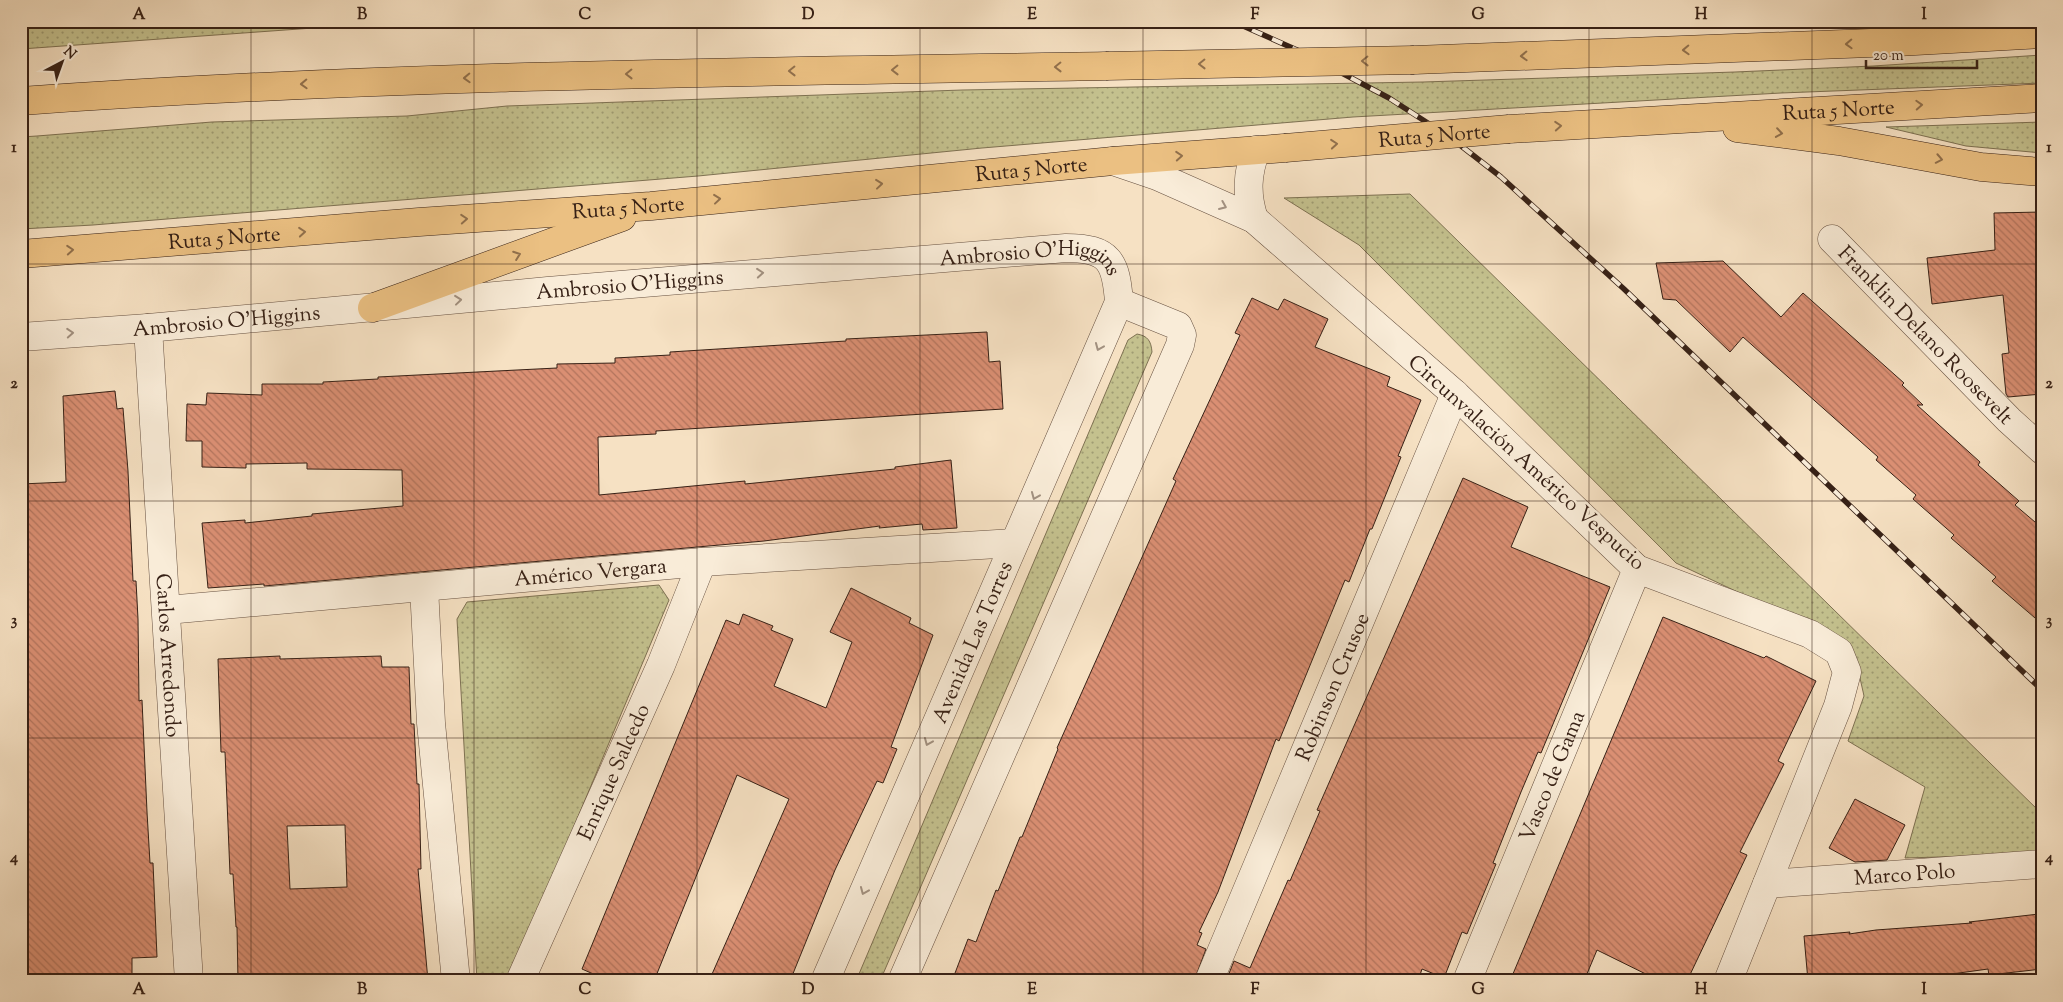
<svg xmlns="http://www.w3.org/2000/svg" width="2063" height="1002" font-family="'Sorts Mill Goudy',serif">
  <defs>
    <pattern id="grass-dots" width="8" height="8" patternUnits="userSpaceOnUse" patternTransform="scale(1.25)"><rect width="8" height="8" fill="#c4c18e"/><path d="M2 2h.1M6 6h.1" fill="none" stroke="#a09c73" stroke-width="1.8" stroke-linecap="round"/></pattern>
    <pattern id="building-back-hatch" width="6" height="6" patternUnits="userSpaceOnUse" patternTransform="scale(1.25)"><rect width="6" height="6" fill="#da8f73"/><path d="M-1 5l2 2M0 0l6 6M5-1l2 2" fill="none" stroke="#b2745d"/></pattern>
  </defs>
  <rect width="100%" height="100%" fill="#f6e1c3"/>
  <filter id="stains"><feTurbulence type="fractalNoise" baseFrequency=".004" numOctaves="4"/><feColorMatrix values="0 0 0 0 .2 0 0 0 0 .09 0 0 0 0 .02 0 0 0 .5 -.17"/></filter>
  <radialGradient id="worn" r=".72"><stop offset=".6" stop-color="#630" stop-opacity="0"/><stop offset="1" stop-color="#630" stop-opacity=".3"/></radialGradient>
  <g fill="url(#grass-dots)" stroke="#7e7152">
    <path d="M21 21H461L327 27 21 49Z"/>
    <path d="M2042 55V83L1781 93 1353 117 982 148 698 176 93 225 21 229V137L37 136 212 122 407 116 507 106 962 90 1423 82 1735 72 1873 66Z"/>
    <path d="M2042 122V153L1966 146 1886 127Z"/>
    <path d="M1410 194 2042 814V854L1905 858 1925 787 1848 741 1864 696 1856 660 1846 643 1676 563 1359 245 1284 198Z"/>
    <path d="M1137 334C1148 336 1151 341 1152 352L880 981H856L1128 340Z"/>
    <path d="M659 585 669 600 509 981H477L457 619 467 602Z"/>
  </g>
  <g fill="url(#building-back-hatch)" stroke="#372116" fill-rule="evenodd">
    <path d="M2042 212V394L2008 397 2006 394 2002 354 2009 353 2003 295 1932 304 1927 258 1995 250 1994 213Z"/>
    <path d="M1723 261 1781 317 1803 293 1904 383 1902 385 1923 405H1917L1980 462 1978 465 2019 501 2015 505 2042 528V624L1992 581 1996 577 1951 538 1954 535 1913 499 1916 495 1876 460 1878 457 1743 337 1730 352 1676 300 1663 299 1656 263Z"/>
    <path d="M1252 298 1278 310 1284 299 1328 319 1315 347 1390 377 1387 386 1421 400 1398 456 1401 457 1372 529H1370L1349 582 1345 580 1279 741 1276 739 1218 892 1199 932 1202 933 1197 945 1206 949 1194 981H952L968 939 976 942 996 890 998 891 1020 837H1022L1058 749 1057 748 1176 481 1173 479 1240 335 1235 333Z"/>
    <path d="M987 332 989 362 1000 361 1003 409 656 431V434L598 437 599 495 745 481V484L895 469V467L951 460 957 528 923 530 922 524 879 528 880 526 764 541 264 586V584L208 588 202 523 245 520V523L312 516V514L403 506 402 470 307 469V463L246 464V468L202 467V441H186L187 404 206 405 207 393 262 395V384H323V382L378 379V377L557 368V364L615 363V358L670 355V352L846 341V339Z"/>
    <path d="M115 391 117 409 123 408 128 471 133 581H136L138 619 139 701 142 700 147 812 150 863H153L157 957 132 958V981H21V484L66 482 63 396Z"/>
    <path d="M1463 478 1528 507 1511 547 1610 587 1541 753 1538 752 1521 792 1493 863 1496 864 1467 934 1462 932 1444 978 1422 969 1418 981H1226L1234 961 1250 968 1288 880 1290 881 1320 811 1317 810Z"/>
    <path d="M851 588 911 618 909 623 933 635 891 747 897 749 883 783 877 781 835 870 790 981H709L789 799 737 775 654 981H609L582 969 726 620 739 625 743 614 773 626 771 630 793 639 774 686 826 708 852 642 830 632Z"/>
    <path d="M1663 617 1764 658 1766 656 1816 681 1778 761 1784 764 1740 852 1747 855 1687 981H1660L1597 950 1584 981H1510Z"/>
    <path d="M280 656V659L381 656 382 667H409L411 724H414L417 784H419L421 869H418L428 981H238L237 927H236L233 874H230L225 752H221L218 659ZM345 825 347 887 290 889 287 826Z"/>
    <path d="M1855 799 1905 825 1887 860 1855 862 1829 848Z"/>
    <path d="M2039 914 2042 940V969L1989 975 1988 969 1901 981H1808L1804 936 1850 932 1849 934 1876 930 1972 923 1969 922Z"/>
  </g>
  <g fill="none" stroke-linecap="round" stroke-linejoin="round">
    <defs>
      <g id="street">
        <path d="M1113 161 1157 176 1254 219 1455 394 1637 569 1810 634 1839 652 1847 672 1838 706 1728 981"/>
        <path d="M1254 219C1246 194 1247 174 1256 150"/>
        <path id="s1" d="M1832 239 2009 420 2042 450"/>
        <path id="s2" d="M148 328 189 981"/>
        <path id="s3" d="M21 337 148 328 548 291 1066 248C1110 248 1116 262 1119 302L825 981"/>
        <path d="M424 587 431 723 456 981"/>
        <path id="s4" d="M167 610 702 562 1014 543"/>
        <path id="s5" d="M1767 884 2042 864"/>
        <path id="s6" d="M520 981 661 665 702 562"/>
        <path d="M902 981 1180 345 1182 335 1178 326 1119 302"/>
        <path id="s7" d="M1209 981 1455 394"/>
        <path id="s8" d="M1467 981 1637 569"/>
      </g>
      <g id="highway">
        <path d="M1414 60 1897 42 2042 34"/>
        <path d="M21 101C382 75 744 72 1106 66"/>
        <path d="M1737 128 1839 141 1981 167 2042 172"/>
        <path id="s9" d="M1509 129 2042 98"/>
        <path id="s10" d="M21 254 419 222 651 206 1113 161 1285 148"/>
        <path d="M372 308 622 217"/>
      </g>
    </defs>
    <use href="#street" stroke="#675141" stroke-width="29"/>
    <use href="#highway" stroke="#372116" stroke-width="29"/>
    <use href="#street" stroke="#f9ecd8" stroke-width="28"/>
    <use href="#highway" stroke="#ebc082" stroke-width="28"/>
    <defs>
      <path id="rail" d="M1232 21 1306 54 1389 98 1451 138 1501 177 1624 289 2042 690"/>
    </defs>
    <use href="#rail" stroke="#372116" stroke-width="5.5"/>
    <use href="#rail" stroke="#f9ecd8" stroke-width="4" stroke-dasharray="11" stroke-linecap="butt"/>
    <defs>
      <g id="highway-bridge">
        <path d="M1106 66 1414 60"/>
        <path id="s11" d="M1285 148 1509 129"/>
      </g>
    </defs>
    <use href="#highway-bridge" stroke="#372116" stroke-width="29" stroke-linecap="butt"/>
    <use href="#highway-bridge" stroke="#ebc082" stroke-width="28"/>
  </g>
  <defs><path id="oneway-chevron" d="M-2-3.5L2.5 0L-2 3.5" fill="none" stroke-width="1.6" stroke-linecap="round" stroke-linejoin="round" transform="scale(1.25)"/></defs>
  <g stroke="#91704c">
    <use href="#oneway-chevron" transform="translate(1849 44) rotate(178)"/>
    <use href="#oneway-chevron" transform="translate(1686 50) rotate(178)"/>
    <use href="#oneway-chevron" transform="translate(1524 56) rotate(178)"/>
    <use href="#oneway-chevron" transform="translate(1365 61) rotate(179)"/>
    <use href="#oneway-chevron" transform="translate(1202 64) rotate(179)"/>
    <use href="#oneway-chevron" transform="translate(1058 67) rotate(179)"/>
    <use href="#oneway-chevron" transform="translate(895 70) rotate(179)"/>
    <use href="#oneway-chevron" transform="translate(792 71) rotate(179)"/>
    <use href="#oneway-chevron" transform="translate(629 74) rotate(179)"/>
    <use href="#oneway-chevron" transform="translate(467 78) rotate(178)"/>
    <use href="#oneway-chevron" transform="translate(304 84) rotate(178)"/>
    <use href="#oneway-chevron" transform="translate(1919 105) rotate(-3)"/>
    <use href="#oneway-chevron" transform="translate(1558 126) rotate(-4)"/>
    <use href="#oneway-chevron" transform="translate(1779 133) rotate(8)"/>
    <use href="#oneway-chevron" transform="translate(1334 144) rotate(-5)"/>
    <use href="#oneway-chevron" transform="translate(1179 156) rotate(-4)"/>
    <use href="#oneway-chevron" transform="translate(1939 159) rotate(11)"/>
    <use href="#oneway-chevron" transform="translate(879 184) rotate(-6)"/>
    <use href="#oneway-chevron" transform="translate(717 199) rotate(-6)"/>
    <use href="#oneway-chevron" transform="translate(464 219) rotate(-4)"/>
    <use href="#oneway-chevron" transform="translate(302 232) rotate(-5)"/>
    <use href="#oneway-chevron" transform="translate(70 250) rotate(-4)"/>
    <use href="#oneway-chevron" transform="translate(517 255) rotate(-20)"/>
  </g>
  <g stroke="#a29181">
    <use href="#oneway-chevron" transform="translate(1223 206) rotate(23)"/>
    <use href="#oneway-chevron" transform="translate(760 273) rotate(-5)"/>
    <use href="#oneway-chevron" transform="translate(458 300) rotate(-6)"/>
    <use href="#oneway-chevron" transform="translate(70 333) rotate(-4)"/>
    <use href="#oneway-chevron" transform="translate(1099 347) rotate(113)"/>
    <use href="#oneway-chevron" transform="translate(1035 496) rotate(113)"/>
    <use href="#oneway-chevron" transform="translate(928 742) rotate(113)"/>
    <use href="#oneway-chevron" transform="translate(864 891) rotate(113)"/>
  </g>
  <path fill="none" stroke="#372116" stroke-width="1" stroke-opacity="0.55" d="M251 21V981M474 21V981M697 21V981M920 21V981M1143 21V981M1366 21V981M1589 21V981M1812 21V981M21 264H2042M21 501H2042M21 738H2042"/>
  <g text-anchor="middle" stroke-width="5" stroke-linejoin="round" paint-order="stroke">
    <g font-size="21" fill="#372116" stroke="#f9ecd8">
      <text dy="7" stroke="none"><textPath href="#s9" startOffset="330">Ruta 5 Norte</textPath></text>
      <text dy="7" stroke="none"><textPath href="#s11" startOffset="150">Ruta 5 Norte</textPath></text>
      <text dy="7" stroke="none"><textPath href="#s10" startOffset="1014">Ruta 5 Norte</textPath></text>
      <text dy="7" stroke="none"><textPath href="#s10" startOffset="609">Ruta 5 Norte</textPath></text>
      <text dy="7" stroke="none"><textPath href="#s10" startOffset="204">Ruta 5 Norte</textPath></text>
      <text dy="7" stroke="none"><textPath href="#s3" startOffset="1016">Ambrosio O'Higgins</textPath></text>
      <text dy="7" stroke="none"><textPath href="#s3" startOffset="611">Ambrosio O'Higgins</textPath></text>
      <text dy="7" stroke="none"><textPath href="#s3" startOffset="206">Ambrosio O'Higgins</textPath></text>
      <text dy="7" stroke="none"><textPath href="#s1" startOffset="134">Franklin Delano Roosevelt</textPath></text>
      <text transform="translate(1527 462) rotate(42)" y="7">Circunvalación Américo Vespucio</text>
      <text dy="7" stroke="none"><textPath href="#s4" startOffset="425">Américo Vergara</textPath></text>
      <text transform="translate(972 642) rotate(-67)" y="7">Avenida Las Torres</text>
      <text dy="7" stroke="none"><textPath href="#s2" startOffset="328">Carlos Arredondo</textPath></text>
      <text dy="7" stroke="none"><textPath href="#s7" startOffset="319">Robinson Crusoe</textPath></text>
      <text dy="7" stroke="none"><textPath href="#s6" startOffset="229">Enrique Salcedo</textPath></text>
      <text dy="7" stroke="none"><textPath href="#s8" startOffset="222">Vasco de Gama</textPath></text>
      <text dy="7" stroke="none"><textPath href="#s5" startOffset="138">Marco Polo</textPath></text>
    </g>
  </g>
  <rect width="2063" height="1002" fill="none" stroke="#f6e1c3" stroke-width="55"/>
  <g transform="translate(62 62) rotate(41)" stroke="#f9ecd8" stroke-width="4" paint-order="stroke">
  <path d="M0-4L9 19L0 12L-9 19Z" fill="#372116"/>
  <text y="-8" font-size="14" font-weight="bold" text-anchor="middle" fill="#372116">N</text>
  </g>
  <path d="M1866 60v8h111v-8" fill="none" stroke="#372116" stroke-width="2.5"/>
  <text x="1873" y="60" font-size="15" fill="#372116" stroke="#f9ecd8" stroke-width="4" paint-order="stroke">20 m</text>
  <rect x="28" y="28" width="2008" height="946" fill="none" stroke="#372116" stroke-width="2"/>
  <g font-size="16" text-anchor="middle" font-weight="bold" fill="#372116">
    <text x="139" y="19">A</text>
    <text x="362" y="19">B</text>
    <text x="585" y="19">C</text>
    <text x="808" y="19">D</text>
    <text x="1032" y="19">E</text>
    <text x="1255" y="19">F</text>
    <text x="1478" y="19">G</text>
    <text x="1701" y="19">H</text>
    <text x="1924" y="19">I</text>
    <text x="14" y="152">1</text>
    <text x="2049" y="152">1</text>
    <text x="14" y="388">2</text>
    <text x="2049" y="388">2</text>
    <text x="14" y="625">3</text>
    <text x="2049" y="625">3</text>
    <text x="14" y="862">4</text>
    <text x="2049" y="862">4</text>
    <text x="139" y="994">A</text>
    <text x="362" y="994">B</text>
    <text x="585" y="994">C</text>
    <text x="808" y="994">D</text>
    <text x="1032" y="994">E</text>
    <text x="1255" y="994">F</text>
    <text x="1478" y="994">G</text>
    <text x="1701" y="994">H</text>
    <text x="1924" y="994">I</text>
  </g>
  <rect width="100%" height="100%" filter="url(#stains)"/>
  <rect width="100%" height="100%" fill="url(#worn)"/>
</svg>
